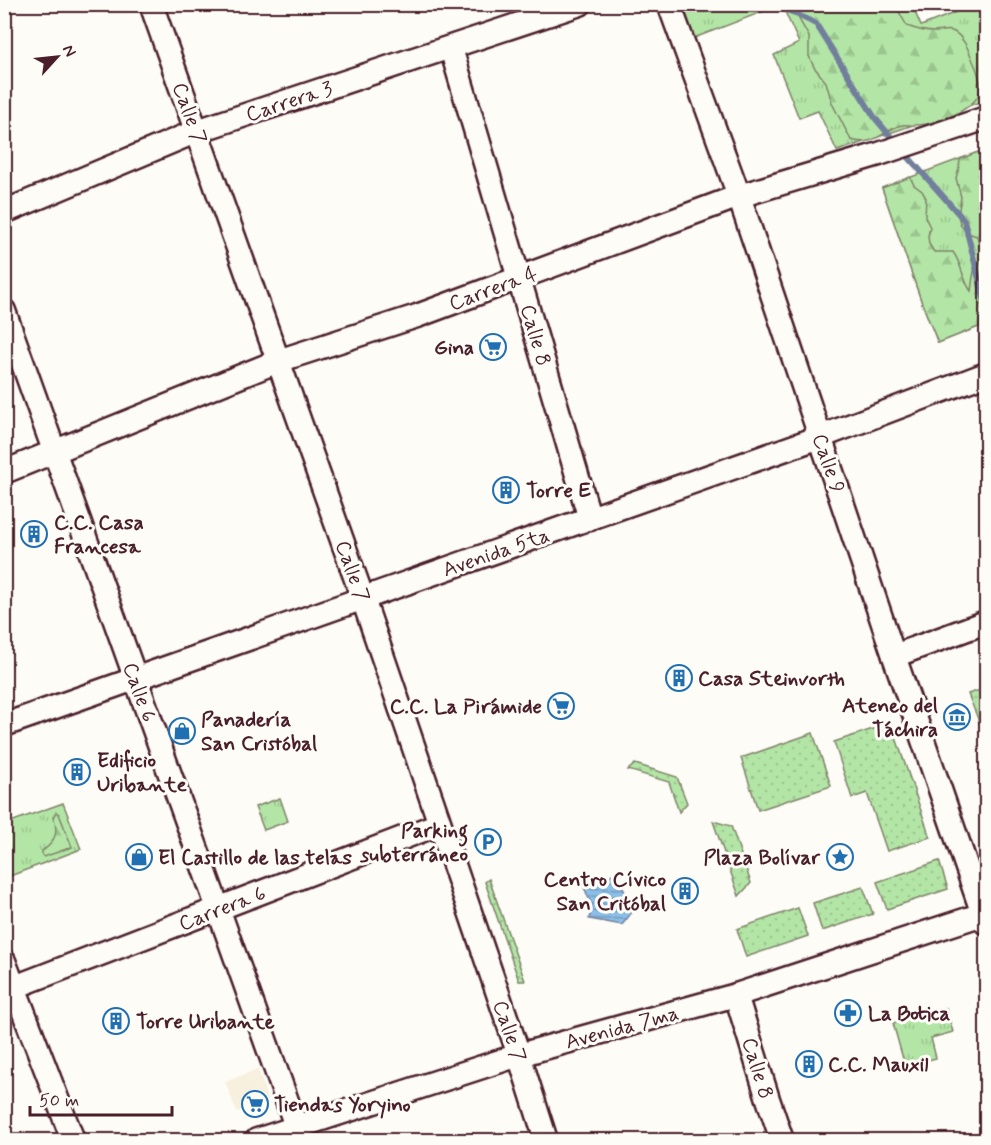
<svg xmlns="http://www.w3.org/2000/svg" width="991" height="1145" font-family="Mynerve,sans-serif">
  <defs>
    <pattern id="grass-tufts" width="24" height="20" patternUnits="userSpaceOnUse" patternTransform="scale(1.5)"><rect width="24" height="20" fill="#b3e6a6"/><path d="M3 7l-1-3M5 7V3M7 7l1-3M15 17l-1-3M17 17v-4M19 17l1-3" fill="none" stroke="#9bc58f"/></pattern>
    <pattern id="forest-firs" width="22" height="20" patternUnits="userSpaceOnUse" patternTransform="scale(1.5)"><rect width="22" height="20" fill="#b3e6a6"/><path d="M5 1l3.5 6h-7zM16 11l3.5 6h-7z" fill="#9bc58f"/></pattern>
    <pattern id="garden-dots" width="8" height="8" patternUnits="userSpaceOnUse" patternTransform="scale(1.5)"><rect width="8" height="8" fill="#b3e6a6"/><path d="M2 2h.1M6 6h.1" fill="none" stroke="#9bc58f" stroke-width="1.8" stroke-linecap="round"/></pattern>
    <pattern id="water-rules" width="6" height="5" patternUnits="userSpaceOnUse" patternTransform="scale(1.5)"><rect width="6" height="5" fill="#8cbfe8"/><path d="M0 2.5h6" fill="none" stroke="#749bbc"/></pattern>
  </defs>
  <rect width="100%" height="100%" fill="#fdfcf7"/>
  <filter id="ink" filterUnits="userSpaceOnUse"><feTurbulence type="fractalNoise" baseFrequency=".0167" numOctaves="2"/><feDisplacementMap in="SourceGraphic" scale="12" xChannelSelector="R" yChannelSelector="G"/><feConvolveMatrix kernelMatrix="1 2 1 2 8 2 1 2 1" color-interpolation-filters="sRGB"/></filter>
  <g filter="url(#ink)">
    <path fill="#f8f0de" d="M258 1069 268 1100 237 1112 225 1082Z"/>
    <g fill="url(#grass-tufts)" stroke="#7e8268" stroke-width="1.5">
      <path d="M681 4 780 5 694 38Z"/>
      <path d="M782 5H912L921 26 974 5H986V100L837 151 818 111 799 118 774 55 799 43Z"/>
      <path d="M986 149V301L981 304 986 318V324L938 343 922 303 882 188Z"/>
      <path d="M280 798 288 821 264 830 255 807Z"/>
      <path d="M63 803 81 849 10 876H5V824Z"/>
      <path d="M946 1008 953 1032 931 1038 936 1058 905 1066 893 1023Z"/>
    </g>
    <g fill="url(#forest-firs)" stroke="#7e8268" stroke-width="1.5">
      <path d="M788 5H895L907 26C915 29 925 32 934 32 940 32 946 29 952 31 963 35 969 51 973 61 977 69 982 83 980 92 975 107 948 119 934 122 929 124 922 125 916 125 911 126 907 124 902 125 881 131 875 147 851 140L832 103 826 82 814 67 809 56V37L795 12Z"/>
      <path d="M986 149V301L981 304 986 318V324L938 343 922 303 882 188 910 177 914 185 922 191 926 198 925 217 930 227 928 236 929 244 934 252H953C962 264 962 279 971 291 973 277 973 267 982 256L977 236 968 233 961 226 958 216 961 197 956 178 959 168 960 159Z"/>
      <path d="M56 812 59 814 72 847 44 857 42 855V851C55 843 59 831 53 817Z"/>
    </g>
    <g fill="url(#garden-dots)" stroke="#7e8268" stroke-width="1.5">
      <path d="M986 688V739L968 694Z"/>
      <path d="M891 723 930 837 887 851 867 793 852 798 834 742Z"/>
      <path d="M813 733 831 786 758 810 741 758Z"/>
      <path d="M635 764 677 777 687 803 679 812 669 782 628 770Z"/>
      <path d="M713 821 731 826 751 883 739 896Z"/>
      <path d="M939 861 948 889 887 909 877 882Z"/>
      <path d="M489 879 525 981H519L485 882Z"/>
      <path d="M863 887 873 914 822 931 813 903Z"/>
      <path d="M798 908 808 936 746 957 737 929Z"/>
    </g>
    <path fill="url(#water-rules)" stroke="#727f9c" stroke-width="1.5" d="M612 874 618 876 633 911 622 925 589 919 592 906 584 887 590 881 604 882Z"/>
    <g fill="none" stroke-linecap="round" stroke-linejoin="round">
      <g stroke="#727f9c" stroke-width="6">
        <path d="M776 4 816 24 875 118 896 143"/>
        <path d="M903 151 964 220 984 299"/>
      </g>
      <defs>
        <g id="minor">
          <path d="M151 4 363 599 519 1055 546 1140"/>
          <path d="M669 4 739 196 894 656 986 923"/>
          <path d="M451 48 590 519"/>
          <path d="M4 212 197 131 580 4"/>
          <path d="M4 311 301 1140"/>
          <path d="M4 472 278 361 417 316 739 196 879 154 986 118"/>
          <path d="M894 656 986 622"/>
          <path d="M4 725 820 437 986 374"/>
          <path d="M4 961 73 1140"/>
          <path d="M4 991 439 824"/>
          <path d="M736 995 768 1099 782 1140"/>
          <path d="M257 1140 519 1055 736 995 986 913"/>
        </g>
      </defs>
      <use href="#minor" stroke="#4a1f2b" stroke-width="27"/>
      <use href="#minor" stroke="#fdfcf7" stroke-width="22"/>
    </g>
  </g>
  <defs>
    <symbol id="supermarket-ring" viewBox="-11 -11 22 22"><circle r="9.5" fill="#fdfcf7" stroke="#1f6fb2" stroke-width="1.5"/><path d="M-6-5.5h2.5l.6 2H6L4.5 2H-2.5L-4.4-4H-6ZM-1.5 3.2a1.3 1.3 0 1 0 .1 0ZM3 3.2a1.3 1.3 0 1 0 .1 0Z" fill="#1f6fb2"/></symbol>
    <symbol id="building-ring" viewBox="-11 -11 22 22"><circle r="9.5" fill="#fdfcf7" stroke="#1f6fb2" stroke-width="1.5"/><path d="M-4-6H4V6H1V3H-1V6H-4ZM-2.5-4.3h1.7v1.8h-1.7ZM.8-4.3h1.7v1.8H.8ZM-2.5-1h1.7V.8h-1.7ZM.8-1h1.7V.8H.8Z" fill="#1f6fb2"/></symbol>
    <symbol id="museum-ring" viewBox="-11 -11 22 22"><circle r="9.5" fill="#fdfcf7" stroke="#1f6fb2" stroke-width="1.5"/><path d="M0-6L6-3V-2H-6V-3ZM-5-1h2V3h-2ZM-1-1h2V3h-2ZM3-1h2V3H3ZM-6 4H6V6H-6Z" fill="#1f6fb2"/></symbol>
    <symbol id="shop-ring" viewBox="-11 -11 22 22"><circle r="9.5" fill="#fdfcf7" stroke="#1f6fb2" stroke-width="1.5"/><path d="M-5-2.5h2.3a2.7 3.5 0 0 1 5.4 0H5L5.5 6h-11ZM-1.5-2.5h3a1.5 2.3 0 0 0-3 0Z" fill="#1f6fb2"/></symbol>
    <symbol id="parking-ring" viewBox="-11 -11 22 22"><circle r="9.5" fill="#fdfcf7" stroke="#1f6fb2" stroke-width="1.5"/><path d="M-3.5-5.5H1a3.5 3.5 0 0 1 0 7H-1V5.5H-3.5ZM-1-3.4V-.6H.8a1.4 1.4 0 0 0 0-2.8Z" fill="#1f6fb2"/></symbol>
    <symbol id="sight-ring" viewBox="-11 -11 22 22"><circle r="9.5" fill="#fdfcf7" stroke="#1f6fb2" stroke-width="1.5"/><path d="M0-6L1.8-2.2L6-1.7L2.9 1.2L3.7 5.4L0 3.3L-3.7 5.4L-2.9 1.2L-6-1.7L-1.8-2.2Z" fill="#1f6fb2"/></symbol>
    <symbol id="pharmacy-ring" viewBox="-11 -11 22 22"><circle r="9.5" fill="#fdfcf7" stroke="#1f6fb2" stroke-width="1.5"/><path d="M-2-6h4v4h4v4h-4v4h-4v-4h-4v-4h4Z" fill="#1f6fb2"/></symbol>
  </defs>
  <g fill-rule="evenodd">
    <use href="#supermarket-ring" x="478" y="332" width="30" height="30"/>
    <use href="#building-ring" x="491" y="475" width="30" height="30"/>
    <use href="#building-ring" x="19" y="519" width="30" height="30"/>
    <use href="#building-ring" x="664" y="663" width="30" height="30"/>
    <use href="#supermarket-ring" x="546" y="691" width="30" height="30"/>
    <use href="#museum-ring" x="942" y="702" width="30" height="30"/>
    <use href="#shop-ring" x="167" y="716" width="30" height="30"/>
    <use href="#building-ring" x="62" y="757" width="30" height="30"/>
    <use href="#parking-ring" x="473" y="827" width="30" height="30"/>
    <use href="#shop-ring" x="124" y="842" width="30" height="30"/>
    <use href="#sight-ring" x="825" y="842" width="30" height="30"/>
    <use href="#building-ring" x="670" y="876" width="30" height="30"/>
    <use href="#pharmacy-ring" x="833" y="998" width="30" height="30"/>
    <use href="#building-ring" x="101" y="1006" width="30" height="30"/>
    <use href="#building-ring" x="794" y="1049" width="30" height="30"/>
    <use href="#supermarket-ring" x="240" y="1089" width="30" height="30"/>
  </g>
  <g text-anchor="middle" stroke-width="6" stroke-linejoin="round" paint-order="stroke">
    <g font-size="21" fill="#4a1f2b" stroke="#fdfcf7">
      <text transform="translate(289 101) rotate(-18)" y="7">Carrera 3</text>
      <text transform="translate(190 113) rotate(70)" y="7">Calle 7</text>
      <text transform="translate(493 288) rotate(-20)" y="7">Carrera 4</text>
      <text transform="translate(536 335) rotate(74)" y="7">Calle 8</text>
      <text transform="translate(829 463) rotate(71)" y="7">Calle 9</text>
      <text transform="translate(496 552) rotate(-19)" y="7">Avenida 5ta</text>
      <text transform="translate(353 571) rotate(70)" y="7">Calle 7</text>
      <text transform="translate(140 692) rotate(70)" y="7">Calle 6</text>
      <text transform="translate(222 908) rotate(-21)" y="7">Carrera 6</text>
      <text transform="translate(622 1027) rotate(-15)" y="7">Avenida 7ma</text>
      <text transform="translate(510 1031) rotate(71)" y="7">Calle 7</text>
      <text transform="translate(758 1068) rotate(73)" y="7">Calle 8</text>
    </g>
    <g font-size="21" font-weight="bold" fill="#4a1f2b" stroke="#fdfcf7" text-anchor="start">
      <text x="474" y="354" text-anchor="end">Gina</text>
      <text x="526" y="497">Torre E</text>
      <text x="54" y="529">C.C. Casa<tspan x="54" dy="24">Francesa</tspan></text>
      <text x="698" y="685">Casa Steinvorth</text>
      <text x="938" y="712" text-anchor="end">Ateneo del<tspan x="938" dy="24">Táchira</tspan></text>
      <text x="542" y="713" text-anchor="end">C.C. La Pirámide</text>
      <text x="201" y="726">Panadería<tspan x="201" dy="24">San Cristóbal</tspan></text>
      <text x="97" y="767">Edificio<tspan x="97" dy="24">Uribante</tspan></text>
      <text x="468" y="837" text-anchor="end">Parking<tspan x="468" dy="24">subterráneo</tspan></text>
      <text x="158" y="864">El Castillo de las telas</text>
      <text x="820" y="864" text-anchor="end">Plaza Bolívar</text>
      <text x="666" y="886" text-anchor="end">Centro Cívico<tspan x="666" dy="24">San Critóbal</tspan></text>
      <text x="868" y="1020">La Botica</text>
      <text x="136" y="1028">Torre Uribante</text>
      <text x="828" y="1071">C.C. Mauxil</text>
      <text x="274" y="1111">Tiendas Yoryino</text>
    </g>
  </g>
  <rect width="991" height="1145" fill="none" stroke="#fdfcf7" stroke-width="24"/>
  <rect x="12" y="12" width="967" height="1121" fill="none" stroke="#4a1f2b" stroke-width="2" filter="url(#ink)"/>
  <g transform="translate(57 57) rotate(63)" stroke="#fdfcf7" stroke-width="4.5" paint-order="stroke">
  <path d="M0-4.5L10 22L0 15L-10 22Z" fill="#4a1f2b"/>
  <text y="-9" font-size="16" font-weight="bold" text-anchor="middle" fill="#4a1f2b">N</text>
  </g>
  <path d="M30 1106v9h142v-9" fill="none" stroke="#4a1f2b" stroke-width="3"/>
  <text x="39" y="1106" font-size="18" fill="#4a1f2b" stroke="#fdfcf7" stroke-width="4.5" paint-order="stroke">50 m</text>
</svg>
